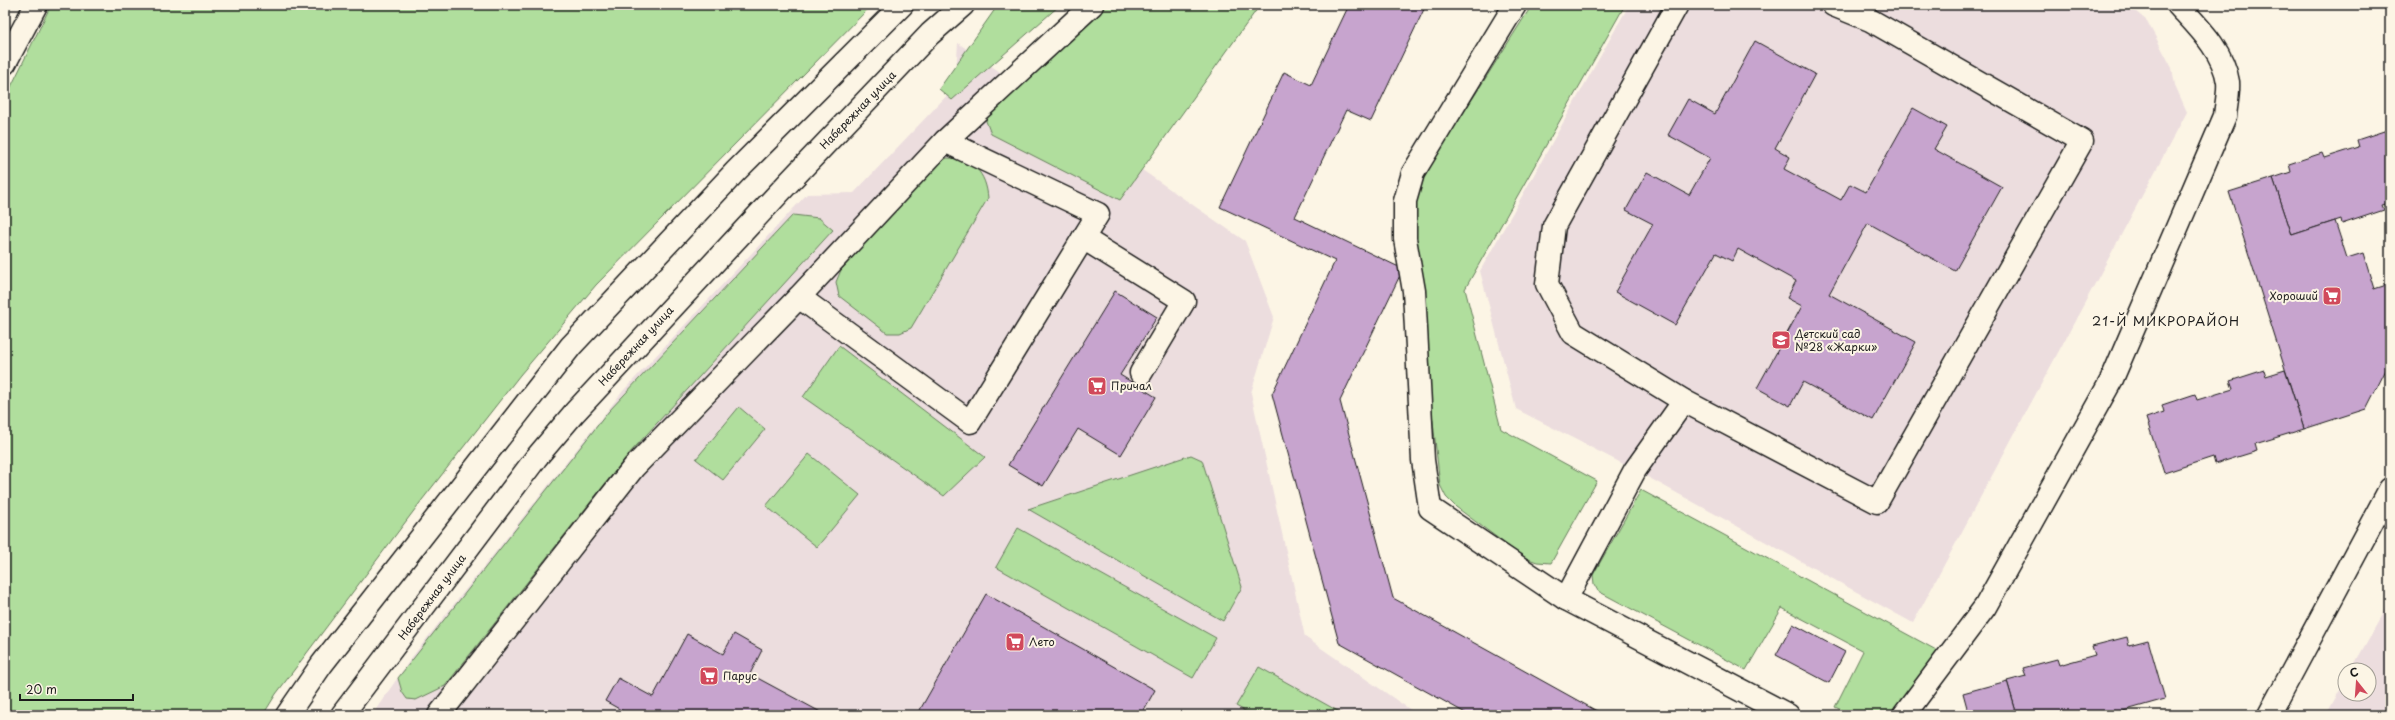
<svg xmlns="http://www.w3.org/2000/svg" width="2395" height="720" font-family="'Playpen Sans',sans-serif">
  <rect width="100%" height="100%" fill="#fcf5e5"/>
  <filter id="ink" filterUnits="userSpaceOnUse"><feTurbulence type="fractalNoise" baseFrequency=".025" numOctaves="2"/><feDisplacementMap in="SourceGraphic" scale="8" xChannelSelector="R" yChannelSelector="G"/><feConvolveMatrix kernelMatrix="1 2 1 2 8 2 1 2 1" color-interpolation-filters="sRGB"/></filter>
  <g filter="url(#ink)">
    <g fill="#ecddde">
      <path d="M1629 5H2128L2147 21 2172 68 2175 85 2187 112 1913 623 1635 470 1516 409 1480 271Z"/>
      <path d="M958 43 1245 241 1274 317 1251 393 1305 637 1418 715H372L412 657 623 391 807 194 854 193 955 87Z"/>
      <path d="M2390 601V715H2326L2345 681V694H2369V670H2351Z"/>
    </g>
    <g fill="#b0de9d" stroke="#667d5c">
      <path d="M51 5H872L596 285 520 375 422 500 276 694 263 715H5V99Z"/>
      <path d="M998 5H1060L952 100 939 89Z"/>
      <path d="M1102 5H1260L1120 200 991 134 986 121 989 110Z"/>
      <path d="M1532 5H1625L1465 289 1501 429 1597 481 1551 563 1537 562 1523 557 1456 507 1446 497 1440 485 1411 222 1419 183Z"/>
      <path d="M947 158C973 158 986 173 988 198L911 328 900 333H887L839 296 836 282 841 270 937 163Z"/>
      <path d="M793 215 819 218 833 230 627 456 445 686 416 700 407 699 402 692 398 678 609 411Z"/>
      <path d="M839 346 985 457 944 496 803 397Z"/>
      <path d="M739 407 765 429 723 480 696 459Z"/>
      <path d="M809 454 860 495 817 547 766 506Z"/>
      <path d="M1191 455 1202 460 1242 587 1223 621 1028 509Z"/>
      <path d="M1641 490 1938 651 1917 694 1898 715H1852L1835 707 1863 651 1782 608 1746 670 1598 591 1594 584 1593 575Z"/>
      <path d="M1018 528 1216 638 1193 678 996 567Z"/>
      <path d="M1259 667 1345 715H1252L1236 706Z"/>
    </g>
    <g fill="#c7a4ce" stroke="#1c1c1c">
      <path d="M1349 5H1426L1371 121 1346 110 1295 217 1403 269 1340 401 1393 598 1604 715H1469L1339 643 1272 394 1335 261 1220 207 1284 72 1311 85Z"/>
      <path d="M1755 41 1815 74 1775 148 1790 157 1784 169 1841 200 1850 184 1866 192 1913 108 1947 127 1934 149 2002 187 1955 271 1868 223 1829 294 1916 342 1873 420 1803 382 1790 406 1757 388 1802 306 1787 298 1796 281 1738 249 1732 261 1716 253 1675 325 1615 292 1653 224 1626 210 1647 172 1689 195 1710 158 1668 135 1688 99 1715 114Z"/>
      <path d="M2390 129V203L2382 205 2384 210 2342 224 2341 219 2292 235 2273 178 2291 172 2289 164 2322 153 2324 158 2359 147 2357 140Z"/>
      <path d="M2273 178 2292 235 2335 221 2347 258 2363 253 2374 289 2390 284V362L2366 409 2304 429 2229 192Z"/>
      <path d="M1115 291 1157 317 1120 375 1156 397 1121 455 1078 429 1043 486 1008 465Z"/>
      <path d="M2264 370 2266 376 2285 370 2304 429 2255 444 2257 451 2215 464 2213 457 2164 473 2146 418 2164 412 2162 405 2195 394 2197 400 2233 389 2230 381Z"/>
      <path d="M986 594 1155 690 1141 715H917Z"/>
      <path d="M1793 624 1845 652 1829 683 1776 655Z"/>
      <path d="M687 634 723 654 734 634 762 650 750 674 826 715H630L605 701 618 678 653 697Z"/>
      <path d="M2127 637 2129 645 2148 640 2165 699 2116 713V715H2017L2007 681 2026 676 2023 668 2057 659 2059 665 2095 655 2092 646Z"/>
      <path d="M2007 681 2017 715H1969L1963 693Z"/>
    </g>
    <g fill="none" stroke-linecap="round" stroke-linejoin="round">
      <defs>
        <g id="lane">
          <path d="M1515 5 1413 173 1405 201V239L1414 291 1423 460 1430 508 1566 599 1788 715"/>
          <path d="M1677 5 1554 226 1547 284 1573 333 1684 401 1877 502 2082 141 1870 20 1833 5"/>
          <path d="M5 63 36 5"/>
          <path d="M1083 238 1184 301 1141 373"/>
          <path d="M799 297 970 422 1098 214 945 141"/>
          <path d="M1566 599 1635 470 1684 401"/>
          <path d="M1904 715 1985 607 2112 379 2225 116C2226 105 2229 92 2228 82 2223 50 2198 27 2178 5"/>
        </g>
        <g id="street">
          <path d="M439 715 634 467 799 297 945 141 1092 5"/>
          <path d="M2269 715 2390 489"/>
        </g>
        <g id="secondary">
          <path d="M287 715 322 664 571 346 736 171 902 5"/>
          <path d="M342 715 536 458 575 412 791 180 930 34 963 5"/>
        </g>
      </defs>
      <use href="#lane" stroke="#1c1c1c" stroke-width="25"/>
      <use href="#street" stroke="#1c1c1c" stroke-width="25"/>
      <use href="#secondary" stroke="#1c1c1c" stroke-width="25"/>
      <use href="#lane" stroke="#fcf5e5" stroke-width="22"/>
      <use href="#street" stroke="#fcf5e5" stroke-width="22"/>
      <use href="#secondary" stroke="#fcf5e5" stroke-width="22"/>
    </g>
  </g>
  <defs>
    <symbol id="supermarket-square" viewBox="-11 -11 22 22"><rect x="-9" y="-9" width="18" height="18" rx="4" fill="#d1495b" stroke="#fcf5e5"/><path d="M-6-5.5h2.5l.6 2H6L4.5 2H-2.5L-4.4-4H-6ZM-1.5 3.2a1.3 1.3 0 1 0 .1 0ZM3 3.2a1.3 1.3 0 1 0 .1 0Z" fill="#fff"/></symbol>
    <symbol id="school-square" viewBox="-11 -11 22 22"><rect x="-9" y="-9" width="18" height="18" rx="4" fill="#d1495b" stroke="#fcf5e5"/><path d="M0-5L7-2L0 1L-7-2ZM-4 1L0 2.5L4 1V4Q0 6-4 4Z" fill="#fff"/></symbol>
  </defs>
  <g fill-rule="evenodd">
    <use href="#supermarket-square" x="2321" y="285" width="22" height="22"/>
    <use href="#school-square" x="1770" y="329" width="22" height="22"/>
    <use href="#supermarket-square" x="1086" y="375" width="22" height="22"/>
    <use href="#supermarket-square" x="1004" y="631" width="22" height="22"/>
    <use href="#supermarket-square" x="698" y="665" width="22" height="22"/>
  </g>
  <g text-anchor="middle" stroke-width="4" stroke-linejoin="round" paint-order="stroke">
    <g font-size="11" fill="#1c1c1c" stroke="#fcf5e5">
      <text transform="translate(858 110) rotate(-46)" y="4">Набережная улица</text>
      <text transform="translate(636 346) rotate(-47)" y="4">Набережная улица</text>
      <text transform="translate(432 597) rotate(-53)" y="4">Набережная улица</text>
    </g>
    <g font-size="11" fill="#1c1c1c" stroke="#fcf5e5" text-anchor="start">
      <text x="2318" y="300" text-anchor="end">Хороший</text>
      <text x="1795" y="338">Детский сад<tspan x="1795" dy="13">№28 «Жарки»</tspan></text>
      <text x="1111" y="390">Причал</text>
      <text x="1029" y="646">Лето</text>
      <text x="723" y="680">Парус</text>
    </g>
    <g font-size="13" letter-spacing="1" fill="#1c1c1c" stroke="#fcf5e5">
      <text x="2166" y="326">21-Й МИКРОРАЙОН</text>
    </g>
  </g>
  <rect width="2395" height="720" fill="none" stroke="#fcf5e5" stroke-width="20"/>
  <rect x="10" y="10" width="2375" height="700" fill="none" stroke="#1c1c1c" stroke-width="1.5" filter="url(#ink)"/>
  <g transform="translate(2357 682) rotate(343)"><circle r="19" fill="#fcf5e5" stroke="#a29e95"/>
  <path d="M0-3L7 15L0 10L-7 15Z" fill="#d1495b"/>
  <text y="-6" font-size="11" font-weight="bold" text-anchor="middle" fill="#1c1c1c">С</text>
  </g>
  <path d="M20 694v6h113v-6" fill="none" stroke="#1c1c1c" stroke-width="2"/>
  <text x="26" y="694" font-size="12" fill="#1c1c1c" stroke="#fcf5e5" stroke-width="3" paint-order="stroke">20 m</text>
</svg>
